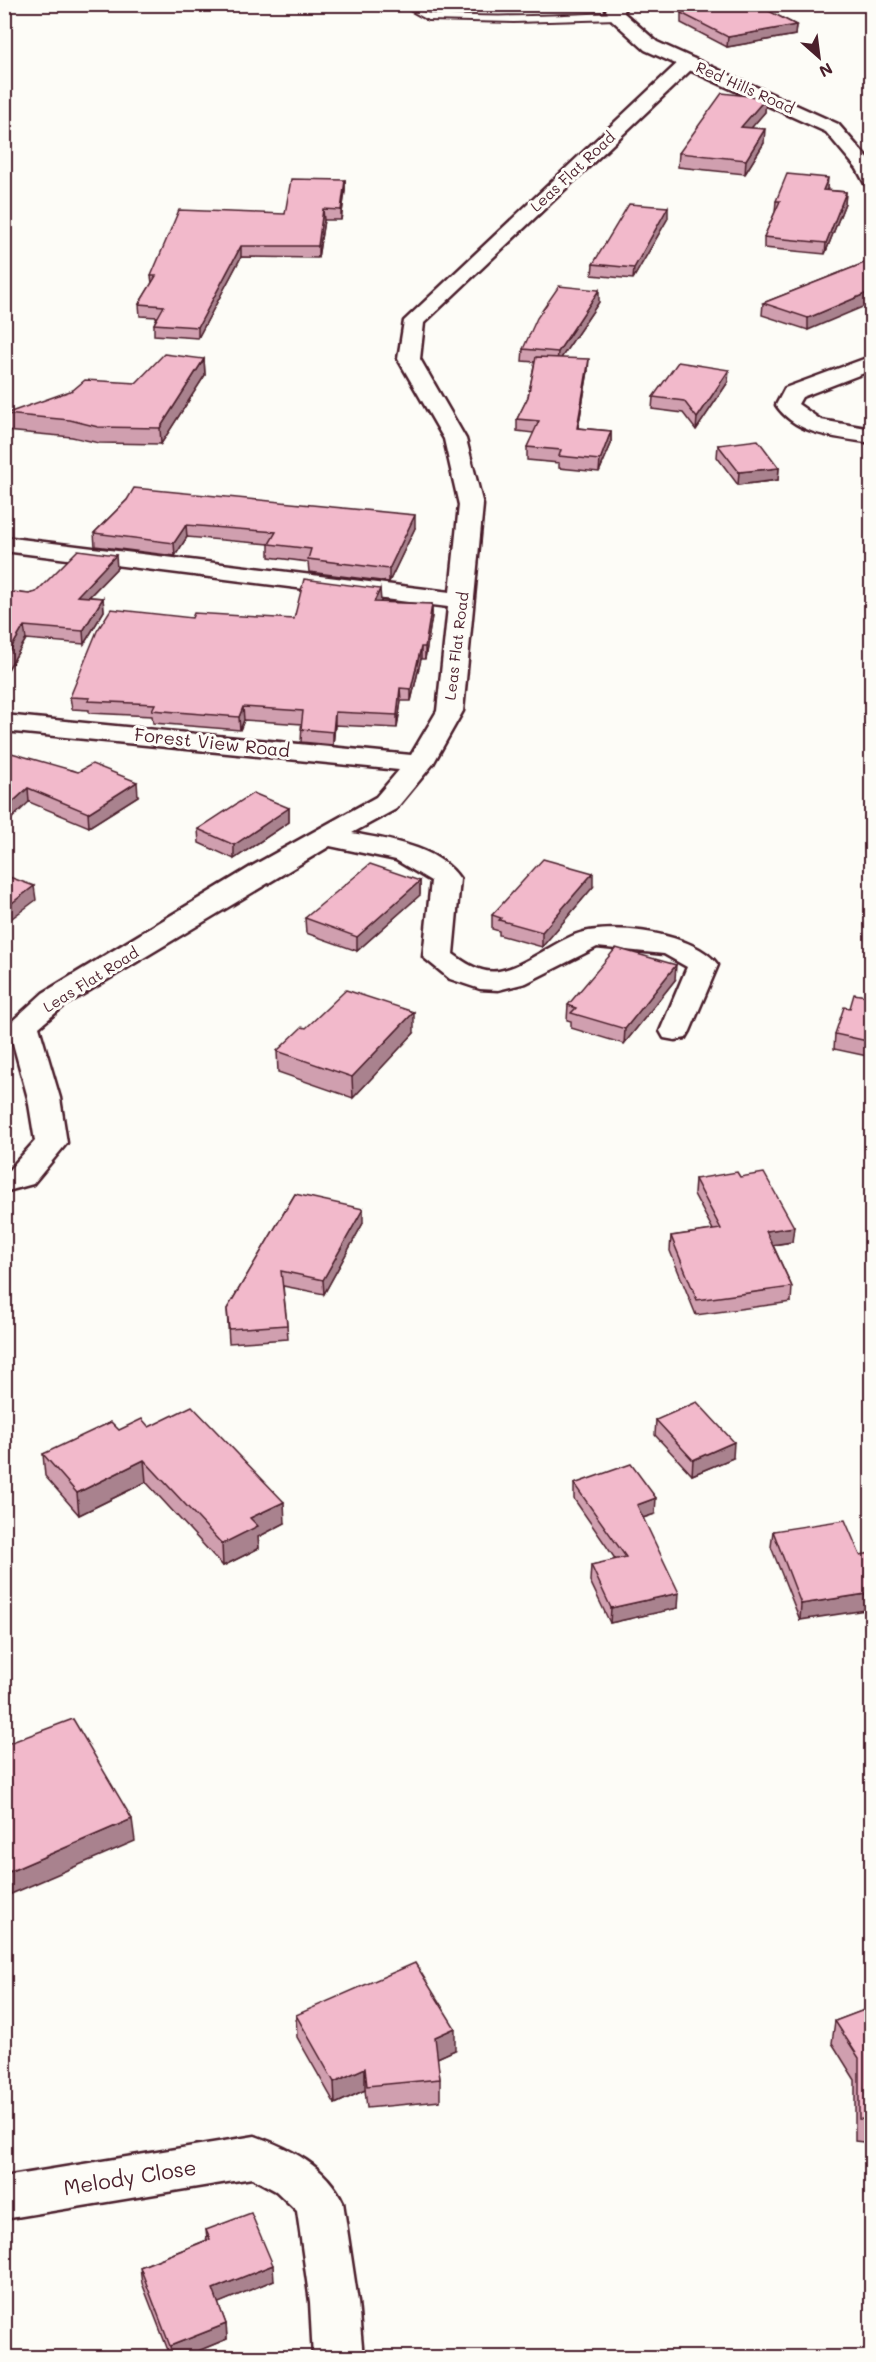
<svg xmlns="http://www.w3.org/2000/svg" width="876" height="2362" font-family="Mali,sans-serif">
  <rect width="100%" height="100%" fill="#fdfcf7"/>
  <filter id="ink" filterUnits="userSpaceOnUse"><feTurbulence type="fractalNoise" baseFrequency=".0167" numOctaves="2"/><feDisplacementMap in="SourceGraphic" scale="12" xChannelSelector="R" yChannelSelector="G"/><feConvolveMatrix kernelMatrix="1 2 1 2 8 2 1 2 1" color-interpolation-filters="sRGB"/></filter>
  <g filter="url(#ink)">
    <g fill="none" stroke-linecap="round" stroke-linejoin="round">
      <defs>
        <path id="lane" d="M399 4C412 4 421 14 433 14 495 19 557 15 618 13L623 16 618 19 514 22 428 20Z"/>
        <g id="street">
          <path d="M688 58 694 59 697 63 694 67 424 323 420 359 466 439 483 505 463 711 433 764 396 809 352 833C389 840 438 846 460 879L453 954C467 964 481 974 499 971 524 967 552 943 577 934 612 922 696 933 718 965L690 1031 686 1038 675 1040 664 1038 660 1031 687 967 664 954 597 947 526 983 498 990 480 989 450 979 423 957 431 881 396 860 330 846 65 1005 39 1027 60 1098 67 1143 33 1184 4 1192V1171L9 1170 35 1141 28 1098 8 1025 43 993 254 865 376 797 399 770 4 731V715L411 755 437 711 448 607 4 551V537L450 592 459 505 444 439 398 359 404 321 682 59Z"/>
          <path d="M255 2136C291 2149 326 2166 343 2202L358 2302 363 2358H313L310 2302 297 2211 276 2191 252 2178 4 2219V2177Z"/>
        </g>
        <g id="secondary">
          <path d="M609 4H625L624 13 657 42 838 124 872 163V186L865 184 857 169 826 132 645 50 612 20 606 10Z"/>
          <path d="M872 356V370L802 397 798 404 821 420 872 429V443C837 437 797 436 776 405L785 388Z"/>
        </g>
      </defs>
      <use href="#lane" stroke="#4a1f2b" stroke-width="4"/>
      <use href="#street" stroke="#4a1f2b" stroke-width="5"/>
      <use href="#secondary" stroke="#4a1f2b" stroke-width="5"/>
      <use href="#lane" fill="#fdfcf7" fill-rule="evenodd"/>
      <use href="#street" fill="#fdfcf7" fill-rule="evenodd"/>
      <use href="#secondary" fill="#fdfcf7" fill-rule="evenodd"/>
    </g>
    <g fill="#d09faf" stroke="#4a1f2b" stroke-width="1.5">
      <path d="M681 4H755L796 25 795 35 727 47 681 23Z"/>
      <path d="M766 98 765 112 751 128 764 143 745 174 678 167 679 153Z"/>
      <path d="M345 180V191L341 220H324L318 258 241 257 198 338 154 335V324L157 317 140 316 139 304 152 283 151 276 285 214Z"/>
      <path d="M827 189 826 190 846 192 845 203 825 254 764 248V237L775 212 776 201Z"/>
      <path d="M668 218 633 279 592 275 593 264Z"/>
      <path d="M872 260 808 330 762 315 763 303Z"/>
      <path d="M599 302 561 358 588 371 578 428 611 431V444L599 472 559 468V463L527 460V447L534 433 517 431V419L528 397 535 362 522 361 523 349Z"/>
      <path d="M204 359 205 375 161 444 99 443 72 437 6 431 5 414 136 383Z"/>
      <path d="M728 382 696 430 683 413 652 409 653 397Z"/>
      <path d="M718 445 779 468 778 480 738 485 717 457Z"/>
      <path d="M127 500 415 528 389 582 309 572 308 562 269 557V544L187 537 175 556 95 546 94 533Z"/>
      <path d="M117 568 89 597 103 598 104 611 84 644 26 639 4 676V591L29 594Z"/>
      <path d="M381 601 380 602 432 604V616L425 659H421L411 701H401L397 728 335 725 333 745 301 742 302 724 244 720 240 730 153 723 152 716 89 713V710L72 709 70 697 192 618 294 619Z"/>
      <path d="M4 754 78 772 138 796 89 827 29 802Z"/>
      <path d="M289 808V822L234 859 199 843 198 829Z"/>
      <path d="M420 881V895L357 951 306 933 305 918Z"/>
      <path d="M593 887 542 947 499 935V931L492 929V915Z"/>
      <path d="M675 980 624 1044 571 1028V1021L567 1020 568 1005Z"/>
      <path d="M872 997V1057L834 1049 835 1034 850 1008Z"/>
      <path d="M306 1028 414 1033 353 1098 278 1072 277 1051Z"/>
      <path d="M740 1177 792 1242 773 1245 792 1287 791 1302 696 1315 670 1251 671 1236 713 1230 694 1194 695 1179Z"/>
      <path d="M295 1194 363 1223 324 1294 283 1286 287 1325 288 1339 229 1343 227 1309Z"/>
      <path d="M656 1420 733 1458 692 1475 655 1435Z"/>
      <path d="M149 1427 285 1523 258 1537 259 1548 223 1566 146 1482 79 1515 45 1476 43 1454 119 1430Z"/>
      <path d="M574 1484 655 1514 643 1518 678 1608 610 1623 590 1581 591 1565 616 1560 574 1499Z"/>
      <path d="M773 1531 860 1555 800 1620 771 1547Z"/>
      <path d="M872 2007V2143L855 2141V2080L832 2043 835 2021Z"/>
      <path d="M296 2015 455 2050 437 2058 440 2079V2101L367 2108 365 2090 335 2104 297 2037Z"/>
      <path d="M206 2230 274 2280 218 2303 226 2324 227 2339 181 2358H171L142 2283 140 2267 207 2240Z"/>
    </g>
    <g fill="#a9828e" stroke="#4a1f2b" stroke-width="1.5">
      <path d="M796 25 795 35 727 47 728 37Z"/>
      <path d="M766 98 765 112 740 141 741 127Z"/>
      <path d="M765 129 764 143 745 174 746 160Z"/>
      <path d="M828 178 827 189 822 201 823 190Z"/>
      <path d="M345 180V191L341 220V210Z"/>
      <path d="M846 192 845 203 825 254 826 243Z"/>
      <path d="M668 207V218L633 279 634 268Z"/>
      <path d="M323 209 324 220 318 258V246Z"/>
      <path d="M241 246V257L198 338V327Z"/>
      <path d="M599 290V302L557 364 558 352Z"/>
      <path d="M872 291V303L808 330V318Z"/>
      <path d="M204 359 205 375 161 444 160 428Z"/>
      <path d="M589 359 588 371 576 440 577 428Z"/>
      <path d="M729 370 728 382 696 430 697 418Z"/>
      <path d="M611 431V444L599 472 600 460Z"/>
      <path d="M779 468 778 480 738 485 739 472Z"/>
      <path d="M415 515V528L389 582V569Z"/>
      <path d="M186 525 187 537 175 556 174 543Z"/>
      <path d="M116 555 117 568 78 608 77 596Z"/>
      <path d="M380 589 381 601 374 614V602Z"/>
      <path d="M103 598 104 611 84 644 83 631Z"/>
      <path d="M432 604V616L425 659V647Z"/>
      <path d="M24 626 26 639 4 676V660Z"/>
      <path d="M421 647V659L411 701V689Z"/>
      <path d="M400 688 401 701 397 728V715Z"/>
      <path d="M243 707 244 720 240 730 239 717Z"/>
      <path d="M335 712V725L333 745V732Z"/>
      <path d="M137 782 138 796 89 827 88 813Z"/>
      <path d="M28 788 29 802 4 826V810Z"/>
      <path d="M289 808V822L234 859V845Z"/>
      <path d="M593 873V887L542 947V932Z"/>
      <path d="M420 881V895L357 951V937Z"/>
      <path d="M34 886 36 900 4 924V909Z"/>
      <path d="M676 965 675 980 624 1044 625 1029Z"/>
      <path d="M414 1012V1033L353 1098 352 1077Z"/>
      <path d="M363 1209V1223L324 1294 323 1280Z"/>
      <path d="M794 1227 792 1242 765 1246 766 1231Z"/>
      <path d="M734 1442 733 1458 692 1475 693 1460Z"/>
      <path d="M144 1460 146 1482 79 1515 77 1493Z"/>
      <path d="M656 1498 655 1514 636 1520 637 1505Z"/>
      <path d="M284 1502 285 1523 258 1537 259 1548 223 1566 222 1544 250 1518Z"/>
      <path d="M679 1593 678 1608 610 1623 611 1608Z"/>
      <path d="M872 1593V1609L800 1620 801 1604Z"/>
      <path d="M132 1819 135 1841 4 1897V1874Z"/>
      <path d="M455 2028V2050L435 2059V2037Z"/>
      <path d="M365 2068V2090L335 2104 334 2082Z"/>
      <path d="M273 2265 274 2280 214 2305 213 2289Z"/>
      <path d="M226 2324 227 2339 181 2358H172L170 2346Z"/>
    </g>
    <g fill="#f2b9cb" stroke="#4a1f2b" stroke-width="1.5">
      <path d="M681 4H755L796 25 728 37 681 13Z"/>
      <path d="M722 93 766 98 741 127 765 129 746 160 679 153Z"/>
      <path d="M787 174 828 178 823 190 846 192 826 243 764 237 780 201H776Z"/>
      <path d="M291 179 345 180 341 210 323 209 318 246H241L198 327 154 324 164 306 139 304 156 276H151L179 210 285 214Z"/>
      <path d="M629 204 668 207 634 268 593 264Z"/>
      <path d="M872 260V291L808 318 763 303Z"/>
      <path d="M559 286 599 290 558 352 523 349 537 318Z"/>
      <path d="M164 354 204 359 160 428 98 427 70 420 5 414 73 390 85 380 136 383Z"/>
      <path d="M536 357 589 359 577 428 611 431 600 460 559 456 561 450 527 447 539 421 517 419 528 397Z"/>
      <path d="M678 362 729 370 697 418 684 401 653 397Z"/>
      <path d="M758 440 779 468 739 472 718 445Z"/>
      <path d="M134 488 415 515 389 569 308 559 311 549 269 544 276 532 186 525 174 543 94 533 127 500Z"/>
      <path d="M78 550 116 555 77 596 103 598 83 631 24 626 4 660V591L29 594 36 592Z"/>
      <path d="M304 579 380 589 374 602 432 604 425 647H421L411 689 400 688 397 715 335 712 333 732 301 729 303 711 243 707 239 717 152 710 155 704 88 701 90 698 70 697 97 631 111 609 192 618 194 613 294 619Z"/>
      <path d="M8 752 78 772 92 764 137 782 88 813 28 788 4 810V754Z"/>
      <path d="M253 793 289 808 234 845 198 829Z"/>
      <path d="M543 859 593 873 542 932 499 920 501 918 492 915Z"/>
      <path d="M370 864 420 881 357 937 305 918Z"/>
      <path d="M4 875 34 886 4 909Z"/>
      <path d="M616 948 676 965 625 1029 571 1013 576 1008 568 1005Z"/>
      <path d="M346 990 414 1012 352 1077 277 1051 302 1027 306 1028Z"/>
      <path d="M854 994 872 997V1042L835 1034 844 1007 850 1008Z"/>
      <path d="M737 1172 740 1177 764 1173 794 1227 766 1231 792 1287 697 1300 671 1236 721 1229 695 1179Z"/>
      <path d="M295 1194 363 1209 323 1280 281 1271 287 1325 229 1329 227 1309Z"/>
      <path d="M697 1402 734 1442 693 1460 656 1420Z"/>
      <path d="M192 1406 284 1502 250 1518 258 1526 222 1544 144 1460 77 1493 43 1454 111 1422 119 1430 142 1419 149 1427Z"/>
      <path d="M631 1464 656 1498 637 1505 679 1593 611 1608 591 1565 626 1557 574 1484Z"/>
      <path d="M845 1520 860 1555 872 1553V1593L801 1604 773 1531Z"/>
      <path d="M73 1719 132 1819 4 1874V1745Z"/>
      <path d="M415 1963 455 2028 435 2037 440 2079 367 2086 365 2068 334 2082 296 2015Z"/>
      <path d="M872 2007V2120L859 2119V2058L835 2021Z"/>
      <path d="M251 2213 273 2265 213 2289 226 2324 170 2346 140 2267 210 2239 206 2230Z"/>
    </g>
  </g>
  <g text-anchor="middle" stroke-width="6" stroke-linejoin="round" paint-order="stroke">
    <g font-size="15" fill="#4a1f2b" stroke="#fdfcf7">
      <text transform="translate(745 88) rotate(24)" y="5">Red Hills Road</text>
      <text transform="translate(573 172) rotate(-43)" y="5">Leas Flat Road</text>
      <text transform="translate(457 646) rotate(-83)" y="5">Leas Flat Road</text>
      <text transform="translate(91 980) rotate(-32)" y="5">Leas Flat Road</text>
    </g>
    <g font-size="18" fill="#4a1f2b" stroke="#fdfcf7">
      <text transform="translate(212 743) rotate(6)" y="6">Forest View Road</text>
    </g>
    <g font-size="21" fill="#4a1f2b" stroke="#fdfcf7">
      <text transform="translate(130 2178) rotate(-9)" y="7">Melody Close</text>
    </g>
  </g>
  <rect width="876" height="2362" fill="none" stroke="#fdfcf7" stroke-width="24"/>
  <rect x="12" y="12" width="852" height="2338" fill="none" stroke="#4a1f2b" stroke-width="2" filter="url(#ink)"/>
  <g transform="translate(819 57) rotate(152)" stroke="#fdfcf7" stroke-width="4.5" paint-order="stroke">
  <path d="M0-4.5L10 22L0 15L-10 22Z" fill="#4a1f2b"/>
  <text y="-9" font-size="16" font-weight="bold" text-anchor="middle" fill="#4a1f2b">N</text>
  </g>
</svg>
